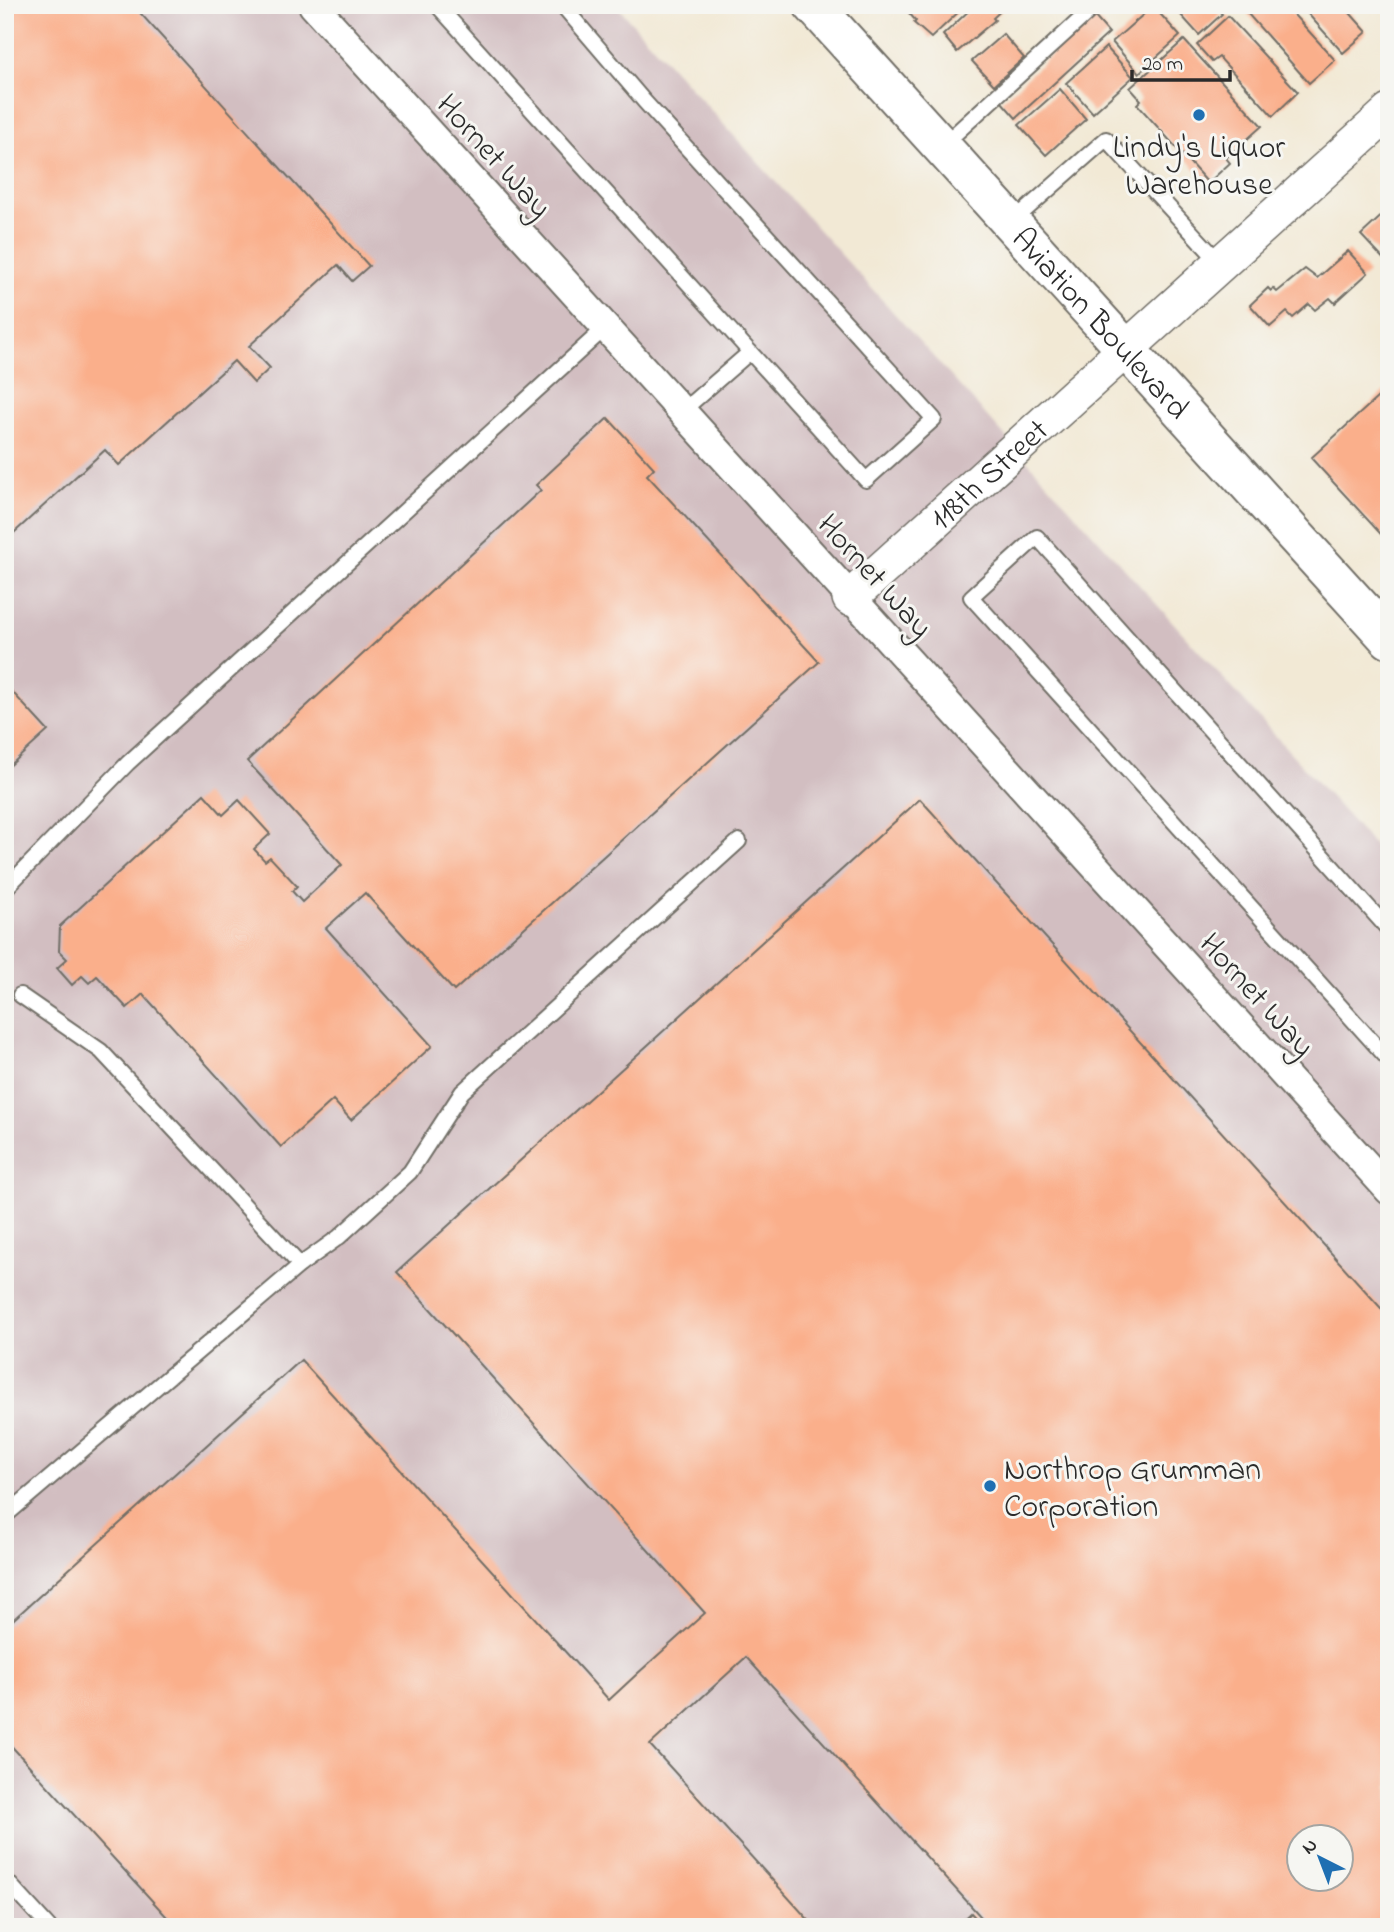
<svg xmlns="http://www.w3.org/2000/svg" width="1394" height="1932" font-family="'Indie Flower',sans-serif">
  <rect width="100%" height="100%" fill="#f6f6f2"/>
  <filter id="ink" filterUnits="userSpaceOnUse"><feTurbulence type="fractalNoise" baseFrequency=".0143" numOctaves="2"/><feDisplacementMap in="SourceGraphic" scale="14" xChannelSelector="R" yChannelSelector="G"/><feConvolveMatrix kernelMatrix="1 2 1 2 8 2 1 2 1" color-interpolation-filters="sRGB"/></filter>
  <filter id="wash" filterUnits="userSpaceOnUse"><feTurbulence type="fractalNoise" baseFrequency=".00686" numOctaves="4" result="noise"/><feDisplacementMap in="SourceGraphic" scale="28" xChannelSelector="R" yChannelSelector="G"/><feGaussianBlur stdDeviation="1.57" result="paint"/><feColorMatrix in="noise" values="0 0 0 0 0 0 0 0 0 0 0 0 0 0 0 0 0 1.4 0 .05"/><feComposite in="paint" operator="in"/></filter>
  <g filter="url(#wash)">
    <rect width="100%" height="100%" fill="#f2e9d5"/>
    <path fill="#d2bec1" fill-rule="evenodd" d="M5 5H616L1389 862V1927H5ZM1300 1838H1342V1880H1300Z"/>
    <g id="blocks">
      <g fill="#faaf8b" fill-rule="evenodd">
        <path d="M5 5H133L369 266 352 281 338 265 249 346 270 368 254 383 234 361 119 465 105 450 5 541Z"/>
        <path d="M902 5H966L931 38 914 23 916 21Z"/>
        <path d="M975 5H1007L993 18 995 20 957 52 943 35Z"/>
        <path d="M1172 5H1214L1222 14 1199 35Z"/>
        <path d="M1240 5H1285L1335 60 1309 83Z"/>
        <path d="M1300 5H1343L1367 32 1343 53Z"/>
        <path d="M1153 6 1180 36 1139 73 1112 42Z"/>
        <path d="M1094 16 1109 33 1016 118 1001 101Z"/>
        <path d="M1228 16 1298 92 1273 116 1219 57 1212 62 1197 45Z"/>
        <path d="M1003 34 1024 58 994 85 972 61Z"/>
        <path d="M1184 40 1262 126 1226 158 1230 163 1208 183 1137 104 1141 100 1130 88Z"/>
        <path d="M1106 47 1133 77 1093 113 1066 83Z"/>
        <path d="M1060 89 1086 119 1046 155 1019 125Z"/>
        <path d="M1389 209V265L1361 235Z"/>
        <path d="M1348 251 1368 273 1335 303 1330 298 1315 310 1309 304 1293 318 1287 312 1270 327 1250 305 1268 288 1271 291 1273 288 1277 292 1305 269 1317 278Z"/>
        <path d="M1389 387V543L1311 458Z"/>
        <path d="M608 418 654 468 647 475 819 662 454 991 365 893 326 928 432 1046 351 1120 333 1100 281 1147 143 994 127 1008 97 976 89 983 82 976 72 985 57 968 67 959 59 951 60 926 204 794 223 815 239 800 270 834 254 849 265 861 270 857 297 886 292 891 302 902 342 865 247 761 541 490 536 485Z"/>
        <path d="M5 684 48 731 5 770Z"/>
        <path d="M920 799 1389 1317V1927H990L746 1657 650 1745 815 1927H176L5 1739V1627L301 1360 609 1700 637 1674 705 1613 397 1272ZM1300 1838H1342V1880H1300Z"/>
        <path d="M971 1913 984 1927H956Z"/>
      </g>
    </g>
  </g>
  <g filter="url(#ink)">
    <use href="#blocks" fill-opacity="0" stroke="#716e66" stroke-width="2"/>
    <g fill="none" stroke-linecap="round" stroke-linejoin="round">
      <defs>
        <g id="service">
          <path d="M437 5 750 352"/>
          <path d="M562 5 644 101 934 419 866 480 750 352 681 412"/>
          <path d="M943 145 1096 5"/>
          <path d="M1013 221 1106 139 1220 263"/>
          <path d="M5 889 128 763 605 328"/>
          <path d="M1389 930 1037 537 971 597 1389 1060"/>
          <path d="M300 1265 339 1237 410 1172 462 1092 739 841"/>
          <path d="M5 1516 300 1265 101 1051 20 995"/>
          <path d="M5 1879 49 1927"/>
        </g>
        <path id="minor" d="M313 5 1389 1190"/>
        <g id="tertiary">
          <path id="s1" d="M850 598 1389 112"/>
        </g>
        <g id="secondary">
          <path id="s2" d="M813 5 1389 639"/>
        </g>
      </defs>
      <use href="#service" stroke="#716e66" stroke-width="18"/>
      <use href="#minor" stroke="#716e66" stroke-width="32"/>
      <use href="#tertiary" stroke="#716e66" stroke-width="38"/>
      <use href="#secondary" stroke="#716e66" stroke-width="42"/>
      <use href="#service" stroke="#fff" stroke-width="14"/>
      <use href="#minor" stroke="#fff" stroke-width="28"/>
      <use href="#tertiary" stroke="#fff" stroke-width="35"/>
      <use href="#secondary" stroke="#fff" stroke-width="38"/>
    </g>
  </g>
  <g fill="#1f6fb2" stroke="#f6f6f2" stroke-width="2.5">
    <circle cx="1199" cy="115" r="7"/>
    <circle cx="990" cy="1486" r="7"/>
  </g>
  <g text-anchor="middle" stroke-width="6" stroke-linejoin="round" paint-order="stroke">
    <g font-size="32" fill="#2b2b2b" stroke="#f6f6f2">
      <text x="1199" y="157">Lindy's Liquor<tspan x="1199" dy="37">Warehouse</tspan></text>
      <text x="1004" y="1479" text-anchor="start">Northrop Grumman<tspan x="1004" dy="37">Corporation</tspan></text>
    </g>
    <g font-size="32" fill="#2b2b2b" stroke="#f6f6f2">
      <text transform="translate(495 155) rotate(48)" y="11">Hornet Way</text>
      <text dy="11" stroke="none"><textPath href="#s2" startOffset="429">Aviation Boulevard</textPath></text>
      <text dy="11" stroke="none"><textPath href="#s1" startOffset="186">118th Street</textPath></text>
      <text transform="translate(876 575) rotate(48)" y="11">Hornet Way</text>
      <text transform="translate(1258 994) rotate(48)" y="11">Hornet Way</text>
    </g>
  </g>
  <rect width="1394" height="1932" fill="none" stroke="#f6f6f2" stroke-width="28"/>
  <g transform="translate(1320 1858) rotate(318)"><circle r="33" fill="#f6f6f2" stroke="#a5a5a2" stroke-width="2"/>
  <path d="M0-5L12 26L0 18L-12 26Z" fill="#1f6fb2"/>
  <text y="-10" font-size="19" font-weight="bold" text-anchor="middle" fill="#2b2b2b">N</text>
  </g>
  <path d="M1132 70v10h98v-10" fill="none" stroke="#2b2b2b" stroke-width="3.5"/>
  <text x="1142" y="70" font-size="21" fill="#2b2b2b" stroke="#f6f6f2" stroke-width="5" paint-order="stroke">20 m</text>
</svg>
